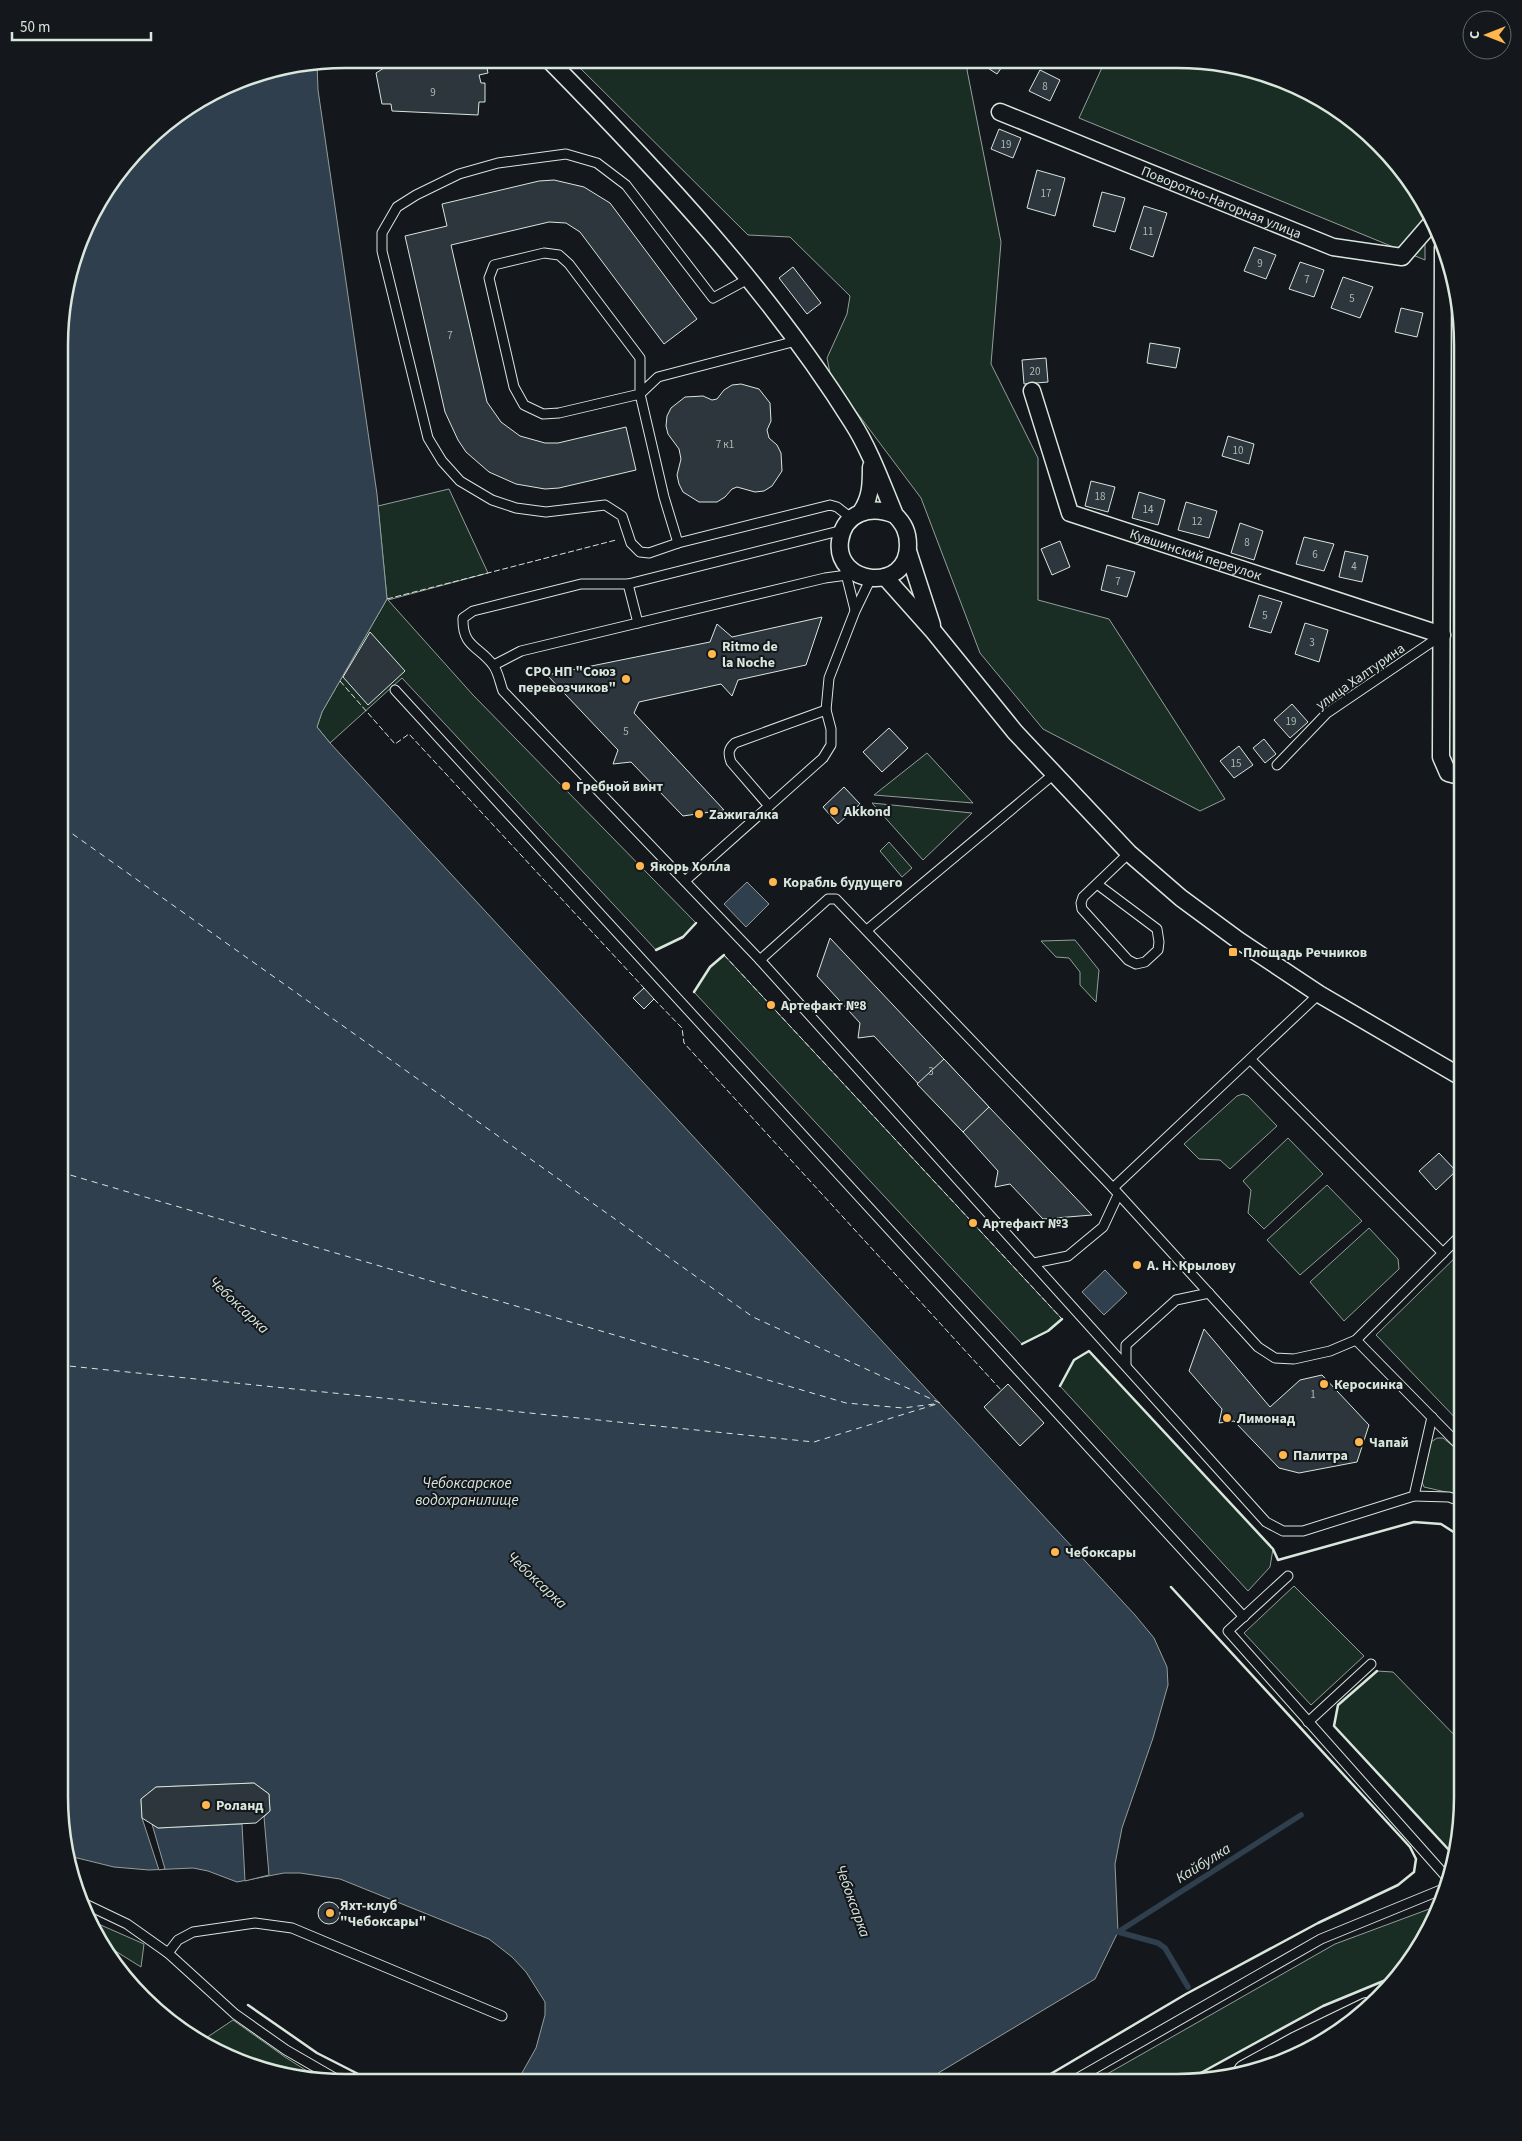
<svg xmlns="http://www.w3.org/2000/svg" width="1522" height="2141" font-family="'Source Sans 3',sans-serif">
  <rect width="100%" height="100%" fill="#14181c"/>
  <g fill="#1a2d24" stroke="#939e99">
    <path d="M571 59 973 61 967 70 1001 242 991 364 1038 458V600L1109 619 1225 799 1200 811 1043 729 980 653 921 498 831 378 827 358 847 314 850 296 790 237 748 235Z"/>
    <path d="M1105 61H1215L1287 81 1351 118 1404 170 1425 204V260L1079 118Z"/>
    <path d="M1454 278 1458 289 1463 345V767L1458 765 1455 755Z"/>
    <path d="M449 489 488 573 388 600 473 695 696 923 683 937 656 950 402 678 330 743 317 727 322 712 387 599 378 506Z"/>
    <path d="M927 753 973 803 874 795Z"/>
    <path d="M872 803 972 813 923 860Z"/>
    <path d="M889 842 912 868 902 877 880 851Z"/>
    <path d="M1075 940 1099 970 1096 1002 1080 985V972L1069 958 1056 957 1041 941Z"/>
    <path d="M724 955 1062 1319 1048 1331 1022 1344 694 992 710 967Z"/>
    <path d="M1243 1094 1248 1096 1277 1126 1230 1169 1220 1160 1199 1159 1184 1144 1237 1096Z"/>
    <path d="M1288 1138 1323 1174 1264 1229 1248 1213 1251 1190 1243 1181Z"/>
    <path d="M1327 1185 1362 1221 1300 1275 1267 1240Z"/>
    <path d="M1369 1228 1398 1259 1399 1269 1344 1321 1310 1282Z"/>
    <path d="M1463 1250V1426L1376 1335Z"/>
    <path d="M1089 1351 1273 1549 1270 1567 1248 1591 1060 1386 1074 1360Z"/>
    <path d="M1437 1438H1443L1463 1454V1496L1424 1487 1422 1482 1431 1442Z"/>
    <path d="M1294 1586 1364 1656 1311 1705 1244 1633Z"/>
    <path d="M1377 1671 1393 1672 1463 1744V1815L1455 1853 1449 1850 1334 1726 1338 1705Z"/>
    <path d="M1440 1905 1415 1955 1398 1975 1323 2006 1186 2081 1093 2082 1335 1944Z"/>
    <path d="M87 1919 144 1944 141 1967 101 1942Z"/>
    <path d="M233 2020 285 2057 321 2080H308L236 2061 200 2042Z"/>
  </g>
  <g fill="#2f3f4d" stroke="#939e99">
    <path d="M317 63 318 90 377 494 387 599 322 712 317 727 330 743 1135 1615 1154 1638 1167 1667 1168 1685 1153 1738 1122 1828 1115 1864 1118 1932 1095 1979 935 2075 939 2082 518 2080 536 2048 545 2015V2002L526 1972 512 1957 489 1939 340 1879 300 1873H284L237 1882 208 1871 193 1868 149 1870 114 1867 65 1855 64 1852 59 1796 61 307 97 202 156 130 253 74Z"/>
    <path d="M747 882 769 904 746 927 724 904Z"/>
    <path d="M1105 1270 1127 1293 1104 1315 1082 1292Z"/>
  </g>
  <path fill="#14181c" stroke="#939e99" d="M254 1783 269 1794 270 1811 264 1817 269 1875 245 1881 242 1824 158 1828 152 1824 165 1869 159 1870 142 1818 141 1799 156 1787Z"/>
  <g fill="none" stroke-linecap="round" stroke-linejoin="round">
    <g stroke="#2f3f4d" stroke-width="5.5">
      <path d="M1111 1930 1158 1943 1165 1948 1188 1987"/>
      <path d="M1118 1932 1301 1815"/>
    </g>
    <g stroke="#d8e6dc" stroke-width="1" stroke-dasharray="6 5" stroke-linecap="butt">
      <path d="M60 1172 846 1403 903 1408 934 1404"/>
      <path d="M59 1365 814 1442 940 1403 753 1317 60 825"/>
    </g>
  </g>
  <g fill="#2c363c" stroke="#d8e6dc">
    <path d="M387 59H485L488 73 479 75 481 83H485V102H479L478 115 392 111 391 104H382L376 73 384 68 381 62Z"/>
    <path d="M977 61H1006L997 74Z"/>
    <path d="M1040 70 1060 80 1050 101 1029 91Z"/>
    <path d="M999 129 1021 138 1013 158 991 149Z"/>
    <path d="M1037 170 1065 178 1055 216 1027 208Z"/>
    <path d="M554 180 584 187 610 203 697 319 664 344 580 232 566 223 549 222 451 245 487 402 501 422 520 436 545 443H558L626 427 636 470 559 488 545 489 516 484 489 472 466 452 458 440 445 412 405 236 447 226 442 204 539 181Z"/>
    <path d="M1102 192 1125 198 1115 232 1093 226Z"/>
    <path d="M1144 206 1167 213 1153 257 1130 249Z"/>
    <path d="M1254 247 1276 255 1266 279 1244 271Z"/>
    <path d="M1300 262 1324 270 1314 297 1289 289Z"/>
    <path d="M793 267 821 303 807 314 779 278Z"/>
    <path d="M1343 277 1373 287 1360 318 1331 308Z"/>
    <path d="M1401 308 1423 313 1417 337 1395 332Z"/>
    <path d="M1150 343 1180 348 1176 368 1147 363Z"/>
    <path d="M1046 358 1048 382 1024 384 1022 360Z"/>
    <path d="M741 384 759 389 770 403 771 421 767 430 769 438 777 445 781 453 782 471 772 486 764 491 755 492 737 487 732 489 725 497 717 502H699L683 492 679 484 677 475 681 459 679 449 668 434 666 426 667 416 671 408 685 397 703 396 712 400 717 399 724 390 732 385Z"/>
    <path d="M1228 436 1254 444 1249 464 1222 456Z"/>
    <path d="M1091 481 1115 487 1108 512 1085 506Z"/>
    <path d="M1139 492 1165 500 1158 525 1132 518Z"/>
    <path d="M1186 502 1217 511 1209 538 1178 530Z"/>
    <path d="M1240 523 1263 531 1254 560 1231 553Z"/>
    <path d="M1304 537 1334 544 1324 571 1296 564Z"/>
    <path d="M1060 541 1070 567 1052 575 1041 549Z"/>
    <path d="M1345 551 1368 556 1362 582 1339 577Z"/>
    <path d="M1107 565 1135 572 1127 597 1101 590Z"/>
    <path d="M1259 595 1282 602 1271 633 1249 627Z"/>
    <path d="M822 617 806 665 738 680 732 696 721 684 639 702 634 713 724 810 683 816 631 762 613 764 618 750 547 675 710 642 717 624 732 637Z"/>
    <path d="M1305 623 1328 630 1319 662 1295 654Z"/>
    <path d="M370 632 405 671 368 705 343 677Z"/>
    <path d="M1292 704 1308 722 1290 738 1274 720Z"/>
    <path d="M889 728 908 748 882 772 863 752Z"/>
    <path d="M1264 739 1276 754 1265 763 1253 748Z"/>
    <path d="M1239 746 1253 765 1234 778 1220 761Z"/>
    <path d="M844 787 860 804 838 824 823 807Z"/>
    <path d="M830 938 989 1107 1092 1215 1043 1219 1010 1184 995 1187 998 1171 963 1132 874 1036 858 1038 860 1023 817 976Z"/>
    <path d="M644 988 654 999 644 1009 633 998Z"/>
    <path d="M944 1059 989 1107 963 1132 917 1084Z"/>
    <path d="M1439 1153 1456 1171 1436 1190 1419 1171Z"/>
    <path d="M1204 1329 1270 1407 1300 1380 1322 1375 1369 1425 1357 1462 1299 1473 1279 1468 1234 1421 1219 1423 1222 1409 1189 1371Z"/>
    <path d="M1008 1384 1044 1423 1020 1446 984 1407Z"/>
    <path d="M254 1783 269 1794 270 1811 256 1823 158 1828 142 1818 141 1799 156 1787Z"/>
    <circle cx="329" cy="1913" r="11"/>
  </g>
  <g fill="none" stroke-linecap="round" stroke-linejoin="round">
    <defs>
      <g id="lane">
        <path d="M750 278 713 298 626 185 597 163 566 154 498 163 459 174 416 195 397 207 382 233V251L428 438 442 461 460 481 492 500 516 508 546 512 605 505 622 516 631 543 640 552 649 553 678 543 830 505 837 507 851 518"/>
        <path d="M843 530 628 584H581L473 611 463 618C462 647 479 646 493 665 498 671 500 683 503 691L760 960 1266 1522 1283 1531H1303L1414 1496 1432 1417"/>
        <path d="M678 543 664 497 640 394V358L569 264 559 255 544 253 494 265 489 278 514 387 524 405 543 414 559 413 640 394 658 377 796 341"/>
        <path d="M845 570 855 610"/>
        <path d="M628 584 638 623"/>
        <path d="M494 665 521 651 825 578 847 575H856"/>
        <path d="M395 690 1244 1617"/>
        <path d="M1277 765 1327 713 1442 635"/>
        <path d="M769 806 731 762C728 754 728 749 735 743L826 710"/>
        <path d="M685 881 823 758 831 745V729L826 710 829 678 855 611 871 578"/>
        <path d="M1097 884 1157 929 1159 942 1158 950 1145 962 1136 964 1128 960 1082 909 1081 903 1083 897 1129 853"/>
        <path d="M867 930 1054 774"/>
        <path d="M760 960 828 899H836L1113 1188 1319 994"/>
        <path d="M1251 1060 1443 1253"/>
        <path d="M1113 1188 1258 1347 1275 1358 1294 1359 1330 1351 1356 1340 1463 1233"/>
        <path d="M1034 1263 1068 1256 1103 1227 1118 1195"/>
        <path d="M1356 1340 1463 1449"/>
        <path d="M1126 1365V1345L1176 1300 1209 1293"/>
        <path d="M1414 1496 1449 1497 1463 1502"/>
        <path d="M1288 1576 1228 1631 1450 1881"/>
        <path d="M1308 1722 1371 1664"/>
        <path d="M81 1902 127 1924 168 1953 235 2014 286 2050 338 2080"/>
        <path d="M168 1953 178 1940 193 1932 255 1923 292 1928 502 2016"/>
        <path d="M1071 2082 1321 1939 1448 1887"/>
      </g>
      <g id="street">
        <path d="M548 59C659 172 768 288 852 422 870 450 882 484 895 515 904 524 908 532 908 545 908 594 834 585 840 541 844 512 871 505 895 515"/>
        <path id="s1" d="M1000 112 1333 247 1402 257 1434 220"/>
        <path d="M1443 247 1441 757 1448 773 1463 777"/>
        <path id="s2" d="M1032 391 1070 513 1442 635"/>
        <path d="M861 512C871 497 871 484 871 467"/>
        <path d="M908 551 932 625"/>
        <path d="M885 577 934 632 1015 732 1129 853 1181 898 1238 940 1319 994 1463 1078"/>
      </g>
      <path id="secondary" d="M1246 2072 1297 2044 1367 2010"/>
    </defs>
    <use href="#lane" stroke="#d8e6dc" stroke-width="11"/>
    <use href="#street" stroke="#d8e6dc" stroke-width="19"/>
    <use href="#secondary" stroke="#d8e6dc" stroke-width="26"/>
    <use href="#lane" stroke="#14181c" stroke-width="9"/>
    <use href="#street" stroke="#14181c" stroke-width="16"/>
    <use href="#secondary" stroke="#14181c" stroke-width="24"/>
    <g stroke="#d8e6dc" stroke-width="1" stroke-dasharray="6 2.5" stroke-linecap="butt">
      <path d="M387 599 616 540"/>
      <path d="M340 681 395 744 409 734 644 988"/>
      <path d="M724 955 1062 1319"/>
      <path d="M654 999 682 1028 684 1043 1002 1391"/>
    </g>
    <g stroke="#d8e6dc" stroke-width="2.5">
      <path d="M656 950 683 937 696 923"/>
      <path d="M694 992 710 967 724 955"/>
      <path d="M1022 1344 1048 1331 1062 1319"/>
      <path d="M1060 1386 1074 1360 1089 1351 1273 1549 1278 1560 1414 1522 1441 1524 1463 1538"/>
      <path d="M1377 1671 1338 1705 1334 1726 1449 1850 1455 1853"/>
      <path d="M135 1989 165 2016"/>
      <path d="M248 2005 317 2053 370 2080"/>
      <path d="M1186 2081 1323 2006 1398 1975"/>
      <path d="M991 2082H992"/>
      <path d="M1037 2082 1186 1994 1318 1923 1398 1885 1414 1872 1416 1859 1410 1847 1171 1587"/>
    </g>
  </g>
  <g fill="#ffb74d" stroke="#14181c" stroke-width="2">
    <circle cx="712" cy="654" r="5"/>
    <circle cx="626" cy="679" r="5"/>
    <circle cx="566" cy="786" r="5"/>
    <circle cx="834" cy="811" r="5"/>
    <circle cx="699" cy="814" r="5"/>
    <circle cx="640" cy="866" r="5"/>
    <circle cx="773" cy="882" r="5"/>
    <rect x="1228" y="947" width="10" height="10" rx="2.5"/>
    <circle cx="771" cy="1005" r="5"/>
    <circle cx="973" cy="1223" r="5"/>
    <circle cx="1137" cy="1265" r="5"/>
    <circle cx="1324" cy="1384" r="5"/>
    <circle cx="1227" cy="1418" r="5"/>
    <circle cx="1359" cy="1442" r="5"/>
    <circle cx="1283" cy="1455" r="5"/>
    <circle cx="1055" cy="1552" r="5"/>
    <circle cx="206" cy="1805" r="5"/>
    <circle cx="330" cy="1913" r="5"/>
  </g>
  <g text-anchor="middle" stroke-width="4" stroke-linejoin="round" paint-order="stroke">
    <g font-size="11" fill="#adbab4">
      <text x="1045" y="90">8</text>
      <text x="433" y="96">9</text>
      <text x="1006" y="148">19</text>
      <text x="1046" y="197">17</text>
      <text x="1148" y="235">11</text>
      <text x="1260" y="267">9</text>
      <text x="1307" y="283">7</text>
      <text x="1352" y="302">5</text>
      <text x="450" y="339">7</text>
      <text x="1035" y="375">20</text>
      <text x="725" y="448">7 к1</text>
      <text x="1238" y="454">10</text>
      <text x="1100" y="500">18</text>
      <text x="1148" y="513">14</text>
      <text x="1197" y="525">12</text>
      <text x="1247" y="546">8</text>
      <text x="1315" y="558">6</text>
      <text x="1354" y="570">4</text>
      <text x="1118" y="585">7</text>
      <text x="1265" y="619">5</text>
      <text x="1312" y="646">3</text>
      <text x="1291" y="725">19</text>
      <text x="626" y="735">5</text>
      <text x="1236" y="767">15</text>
      <text x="931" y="1075">3</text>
      <text x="1313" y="1398">1</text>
    </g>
    <g font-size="14" fill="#d8e6dc" stroke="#14181c">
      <text dy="5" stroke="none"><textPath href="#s1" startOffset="239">Поворотно-Нагорная улица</textPath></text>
      <text dy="5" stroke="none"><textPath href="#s2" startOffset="260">Кувшинский переулок</textPath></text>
      <text transform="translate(1360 676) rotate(-35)" y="5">улица Халтурина</text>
    </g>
    <g font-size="14" font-weight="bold" fill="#d8e6dc" stroke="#14181c" text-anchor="start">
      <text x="722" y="651">Ritmo de<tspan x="722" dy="16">la Noche</tspan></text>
      <text x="616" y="676" text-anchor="end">СРО НП "Союз<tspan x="616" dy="16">перевозчиков"</tspan></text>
      <text x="576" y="791">Гребной винт</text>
      <text x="844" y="816">Akkond</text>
      <text x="709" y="819">Zажигалка</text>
      <text x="650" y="871">Якорь Холла</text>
      <text x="783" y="887">Корабль будущего</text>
      <text x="1243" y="957">Площадь Речников</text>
      <text x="781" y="1010">Артефакт №8</text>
      <text x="983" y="1228">Артефакт №3</text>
      <text x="1147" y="1270">А. Н. Крылову</text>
      <text x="1334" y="1389">Керосинка</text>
      <text x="1237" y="1423">Лимонад</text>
      <text x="1369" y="1447">Чапай</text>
      <text x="1293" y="1460">Палитра</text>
      <text x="1065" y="1557">Чебоксары</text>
      <text x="216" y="1810">Роланд</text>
      <text x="340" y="1910">Яхт-клуб<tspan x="340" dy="16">"Чебоксары"</tspan></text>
    </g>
    <g font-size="15" font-style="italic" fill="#d8e6dc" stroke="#14181c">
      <text transform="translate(239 1305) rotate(43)" y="5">Чебоксарка</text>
      <text x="467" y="1488">Чебоксарское<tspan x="467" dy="17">водохранилище</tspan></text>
      <text transform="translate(537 1580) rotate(43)" y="5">Чебоксарка</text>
      <text transform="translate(1203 1863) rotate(-32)" y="5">Кайбулка</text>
      <text transform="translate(853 1901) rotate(70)" y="5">Чебоксарка</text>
    </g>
  </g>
  <path d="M0 0H1522V2141H0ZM345 68H1177A277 277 0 0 1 1454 345V1797A277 277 0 0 1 1177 2074H345A277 277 0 0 1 68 1797V345A277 277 0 0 1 345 68Z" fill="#14181c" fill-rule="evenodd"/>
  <path fill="none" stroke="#d8e6dc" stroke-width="2.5" d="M345 68H1177A277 277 0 0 1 1454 345V1797A277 277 0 0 1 1177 2074H345A277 277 0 0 1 68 1797V345A277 277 0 0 1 345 68Z"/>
  <g transform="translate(1487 35) rotate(270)"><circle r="24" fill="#14181c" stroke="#626a69"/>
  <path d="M0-4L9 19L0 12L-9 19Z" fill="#ffb74d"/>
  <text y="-8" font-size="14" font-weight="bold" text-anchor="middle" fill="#d8e6dc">С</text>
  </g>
  <path d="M12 32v8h139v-8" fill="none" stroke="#d8e6dc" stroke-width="2.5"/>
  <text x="20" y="32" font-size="15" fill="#d8e6dc" stroke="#14181c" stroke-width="4" paint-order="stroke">50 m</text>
</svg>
